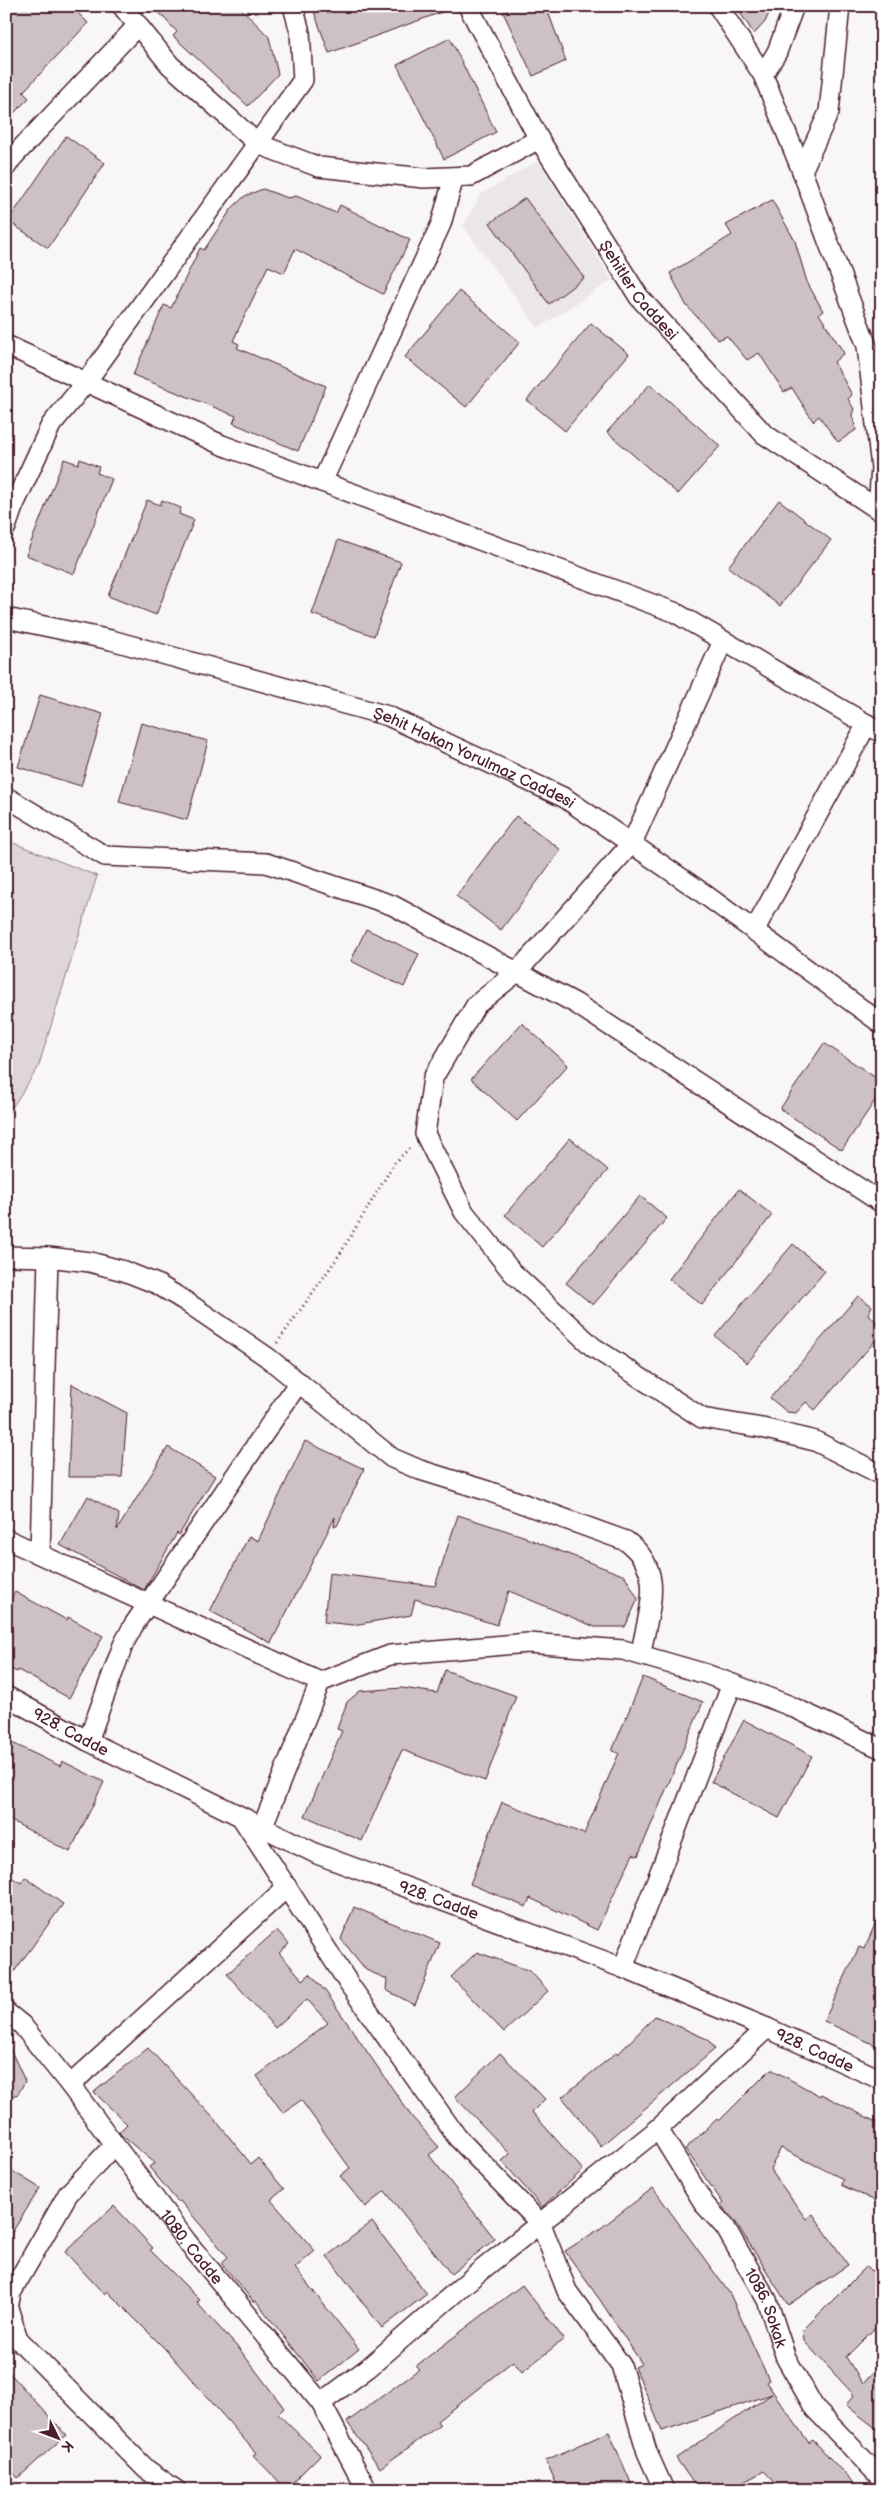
<svg xmlns="http://www.w3.org/2000/svg" width="888" height="2496" font-family="'Balsamiq Sans',sans-serif">
  <rect width="100%" height="100%" fill="#f8f6f7"/>
  <filter id="ink" filterUnits="userSpaceOnUse"><feTurbulence type="fractalNoise" baseFrequency=".02" numOctaves="2"/><feDisplacementMap in="SourceGraphic" scale="10" xChannelSelector="R" yChannelSelector="G"/><feConvolveMatrix kernelMatrix="1 2 1 2 8 2 1 2 1" color-interpolation-filters="sRGB"/></filter>
  <g filter="url(#ink)">
    <path fill="#ebe6e8" d="M538 161 612 280 538 328 463 226 481 194Z"/>
    <path fill="#ded6d9" stroke="#947a82" d="M6 840 97 876 38 1068 6 1117Z"/>
    <g fill="#cdc1c4" stroke="#4a1f2b">
      <path d="M6 6H71L88 23 23 92 29 98 6 121Z"/>
      <path d="M153 6H239L269 37 278 74 248 106 173 36 177 32Z"/>
      <path d="M312 6H452L453 8 329 53Z"/>
      <path d="M514 6H546L566 61 533 76 503 12Z"/>
      <path d="M736 6H772L765 22 754 34Z"/>
      <path d="M450 38 496 132 444 159 397 65Z"/>
      <path d="M66 136 105 163 48 248 8 221Z"/>
      <path d="M263 189 288 198 296 196 336 213 340 205 410 240 383 294 295 249 284 273 268 266 233 341 239 344 237 348 326 386 298 451 233 423 236 416 133 375 164 305 171 308 200 248 204 250 232 208 245 196Z"/>
      <path d="M525 198 584 278 549 304 490 223Z"/>
      <path d="M772 200 795 241 807 282 823 311 819 314 844 353 834 362 852 395 848 399 854 409 852 414 856 430 838 442 819 416 813 421 792 388 784 392 759 353 747 360 727 336 718 340 686 305 670 273 732 235 726 225Z"/>
      <path d="M459 291 520 342 466 407 405 357Z"/>
      <path d="M591 323 629 354 565 431 527 400Z"/>
      <path d="M650 384 720 446 678 494 607 432Z"/>
      <path d="M64 459 78 464 80 459 99 467 97 473 112 479 74 574 26 555Z"/>
      <path d="M147 500 160 505 162 500 181 508 179 514 194 520 156 615 108 596Z"/>
      <path d="M779 500 831 540 780 606 728 567Z"/>
      <path d="M338 540 401 562 374 636 312 614Z"/>
      <path d="M40 695 103 714 81 786 18 767Z"/>
      <path d="M141 723 208 741 187 820 119 802Z"/>
      <path d="M516 816 561 850 501 930 456 896Z"/>
      <path d="M366 929 419 954 404 987 351 961Z"/>
      <path d="M522 1023 568 1065 517 1121 471 1079Z"/>
      <path d="M824 1043 882 1082V1090L842 1150 780 1109Z"/>
      <path d="M570 1138 608 1170 542 1247 505 1215Z"/>
      <path d="M739 1189 772 1215 702 1305 669 1279Z"/>
      <path d="M640 1196 667 1218 593 1305 566 1283Z"/>
      <path d="M793 1244 825 1271 747 1363 715 1336Z"/>
      <path d="M858 1296 872 1306 868 1314 882 1327V1333L815 1410 806 1402 796 1413 787 1412 770 1398Z"/>
      <path d="M72 1384 127 1413 122 1477H68Z"/>
      <path d="M305 1441 364 1469 337 1526H334L335 1517 271 1643 210 1611 249 1536 258 1541Z"/>
      <path d="M168 1447 215 1476 179 1535 177 1533 144 1590 60 1545 88 1496 119 1514 117 1530Z"/>
      <path d="M458 1515 526 1537V1538L625 1576 638 1599 625 1627H595L509 1591 497 1625 415 1599 411 1615 353 1625 324 1622 329 1573 435 1586Z"/>
      <path d="M15 1592 67 1620 68 1617 103 1636 69 1698 18 1670 17 1672 6 1667V1608Z"/>
      <path d="M445 1670 516 1696 485 1781 402 1750 362 1841 305 1816 342 1731 337 1729 347 1702 360 1691 402 1688 437 1693Z"/>
      <path d="M643 1677 703 1702 638 1856 633 1854 597 1930 530 1898 526 1907 470 1884 502 1802 584 1834 619 1753 612 1751Z"/>
      <path d="M744 1720 812 1756 779 1818 711 1782Z"/>
      <path d="M6 1740 60 1766 62 1761 104 1782 70 1852 6 1818Z"/>
      <path d="M6 1874 21 1883 25 1877 63 1904 6 1983Z"/>
      <path d="M354 1907 440 1943 415 2005 386 1990 387 1979 366 1970 341 1939Z"/>
      <path d="M882 1909V2036L877 2046 824 2021 859 1947 864 1949Z"/>
      <path d="M277 1930 289 1944 279 1953 303 1980 310 1974 326 1992 412 2117 439 2147 429 2155 495 2239 451 2274 385 2191 365 2207 340 2176 350 2168 301 2100 283 2113 257 2076 328 2023 307 1999 275 2028 227 1974Z"/>
      <path d="M477 1952 530 1971 548 1991 504 2032 451 1977Z"/>
      <path d="M655 2016 707 2039 715 2049 601 2146 562 2097 617 2052 618 2054Z"/>
      <path d="M6 2040 25 2081 18 2094 6 2098Z"/>
      <path d="M148 2048 217 2122 251 2164 258 2158 284 2189 271 2200 315 2251 295 2268 359 2349 319 2381 256 2301 254 2302 221 2263 228 2257 180 2201 178 2202 149 2167 155 2163 121 2135 119 2132 127 2124 94 2092Z"/>
      <path d="M500 2053 545 2099 532 2112 583 2170 542 2207 502 2161 510 2154 455 2097Z"/>
      <path d="M771 2069 820 2096 821 2094 882 2125V2204L841 2185 843 2179 781 2148 770 2169 806 2219 813 2214 848 2265 788 2305 735 2221 721 2205 723 2203 685 2149 717 2119 719 2121Z"/>
      <path d="M6 2167 40 2188 6 2242Z"/>
      <path d="M653 2188 730 2294 769 2380 766 2382 809 2443 813 2440 860 2490H782L764 2471 729 2490H698L676 2458 772 2394 662 2431 635 2367 642 2364 600 2300 565 2251 601 2228Z"/>
      <path d="M114 2206 153 2248 150 2250 200 2300 197 2303 241 2351 284 2408 278 2414 320 2455 286 2489 253 2455 256 2453 165 2349 107 2291 104 2294 65 2252Z"/>
      <path d="M372 2222 427 2294 382 2328 327 2256Z"/>
      <path d="M867 2266 882 2281V2321L846 2357 863 2384 882 2362V2433L846 2405 854 2395 804 2341 803 2330Z"/>
      <path d="M522 2285 564 2339 522 2372 513 2361 437 2421 440 2425 380 2468 347 2422 419 2369 416 2366Z"/>
      <path d="M6 2369 66 2435 18 2478 6 2465Z"/>
      <path d="M609 2432 634 2490H559L546 2460Z"/>
    </g>
    <g fill="none" stroke-linecap="round" stroke-linejoin="round">
      <defs>
        <g id="minor">
          <path d="M122 6 170 65 258 144 319 167 424 178 471 176 539 139"/>
          <path id="s1" d="M468 6 539 139 639 297 764 434 882 512"/>
          <path d="M718 6 763 75 802 171"/>
          <path d="M840 6 829 112 802 171 867 346 881 468 878 509"/>
          <path d="M763 75 777 52 794 6"/>
          <path d="M6 167 12 158 138 25"/>
          <path d="M6 345 222 445 674 612 882 733"/>
          <path d="M322 482 441 224 454 177"/>
          <path d="M6 527 13 507 51 425 86 382 303 80 300 32 293 6"/>
          <path id="s2" d="M6 618 111 640 388 716 565 798 700 891 882 1024"/>
          <path d="M723 641 632 843 517 972 476 1005 433 1078 425 1134 464 1212 512 1272 593 1347 702 1418 762 1428 815 1441 882 1475"/>
          <path d="M6 797 105 856 266 863 392 905 575 1003 882 1203"/>
          <path d="M754 931 867 724"/>
          <path d="M6 1256 48 1257 90 1262 124 1271 157 1284 185 1301 267 1357 392 1458 420 1470 488 1491 626 1541C667 1571 648 1610 641 1653"/>
          <path d="M6 1539 320 1682 390 1655 528 1643 623 1650 706 1674 788 1705 882 1749"/>
          <path d="M40 1553 48 1257"/>
          <path id="s3" d="M6 1696 88 1741 317 1854 623 1968 767 2028 882 2080"/>
          <path d="M88 1741 123 1645 133 1626 299 1382"/>
          <path d="M242 1818 351 1987 457 2137 541 2224 567 2291 621 2365 647 2452 664 2490"/>
          <path d="M262 1828 320 1682"/>
          <path d="M623 1968 732 1684"/>
          <path id="s4" d="M6 2012 22 2025 70 2085 187 2242 321 2403 367 2490"/>
          <path d="M70 2085 287 1887"/>
          <path id="s5" d="M658 2129 705 2205 725 2227 767 2300 786 2358 815 2409 882 2479"/>
          <path d="M114 2145 68 2194 11 2293 8 2308 18 2339 146 2469 176 2490"/>
          <path d="M321 2403 368 2368 474 2276 658 2129 767 2028"/>
        </g>
      </defs>
      <use href="#minor" stroke="#4a1f2b" stroke-width="22"/>
      <path stroke="#4a1f2b" stroke-width="3" stroke-dasharray="1 4" stroke-linecap="butt" d="M277 1343 340 1254 395 1162 412 1146"/>
      <use href="#minor" stroke="#fff" stroke-width="19"/>
    </g>
  </g>
  <g text-anchor="middle" stroke-width="4.5" stroke-linejoin="round" paint-order="stroke">
    <g font-size="16" fill="#4a1f2b" stroke="#fff">
      <text dy="6" stroke="none"><textPath href="#s1" startOffset="332">Şehitler Caddesi</textPath></text>
      <text dy="6" stroke="none"><textPath href="#s2" startOffset="490">Şehit Hakan Yorulmaz Caddesi</textPath></text>
      <text dy="6" stroke="none"><textPath href="#s3" startOffset="74">928. Cadde</textPath></text>
      <text dy="6" stroke="none"><textPath href="#s3" startOffset="479">928. Cadde</textPath></text>
      <text dy="6" stroke="none"><textPath href="#s3" startOffset="884">928. Cadde</textPath></text>
      <text dy="6" stroke="none"><textPath href="#s4" startOffset="300">1080. Cadde</textPath></text>
      <text dy="6" stroke="none"><textPath href="#s5" startOffset="210">1086. Sokak</textPath></text>
    </g>
  </g>
  <rect width="888" height="2496" fill="none" stroke="#fff" stroke-width="25"/>
  <rect x="12" y="12" width="863" height="2471" fill="none" stroke="#4a1f2b" stroke-width="2" filter="url(#ink)"/>
  <g transform="translate(58 2438) rotate(132)" stroke="#ffffff" stroke-width="4" paint-order="stroke">
  <path d="M0-4L9 19L0 12L-9 19Z" fill="#4a1f2b"/>
  <text y="-8" font-size="14" font-weight="bold" text-anchor="middle" fill="#4a1f2b">K</text>
  </g>
</svg>
